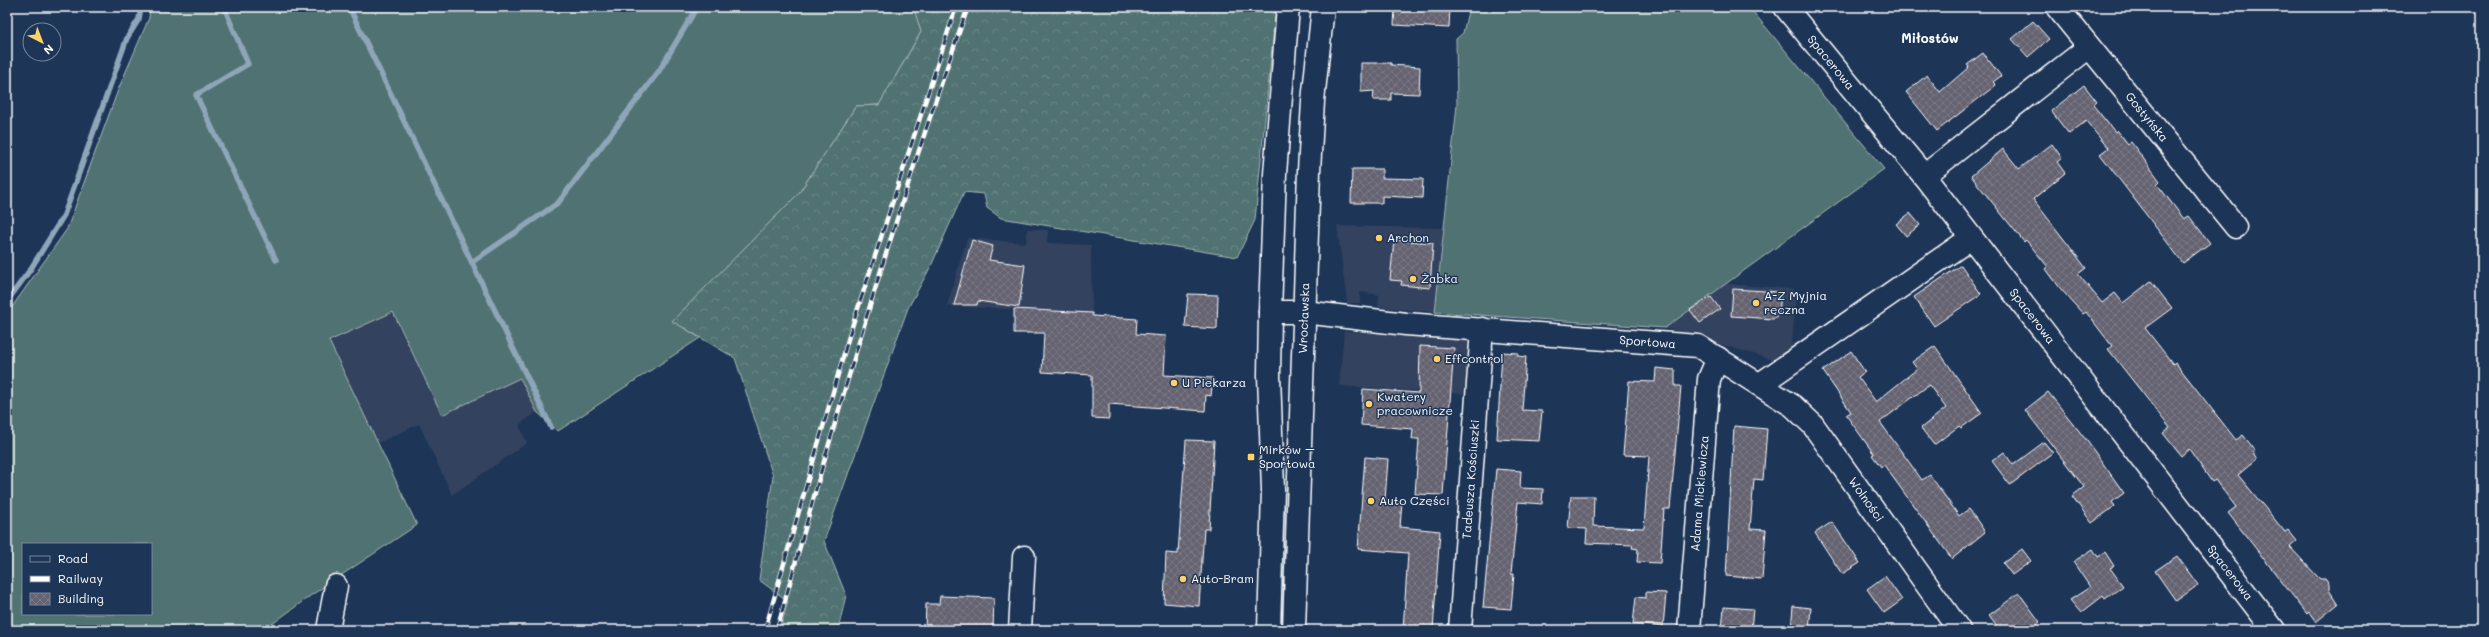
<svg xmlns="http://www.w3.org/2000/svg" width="2489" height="637" font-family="Mali,sans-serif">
  <defs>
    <pattern id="forest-crowns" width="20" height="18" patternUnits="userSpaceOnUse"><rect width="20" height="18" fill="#517272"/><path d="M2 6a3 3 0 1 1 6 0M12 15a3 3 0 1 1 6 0" fill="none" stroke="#6b8787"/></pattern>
    <pattern id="building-cross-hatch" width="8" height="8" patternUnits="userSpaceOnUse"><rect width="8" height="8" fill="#656271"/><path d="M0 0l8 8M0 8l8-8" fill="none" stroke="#7c7a86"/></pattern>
  </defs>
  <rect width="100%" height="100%" fill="#1d3557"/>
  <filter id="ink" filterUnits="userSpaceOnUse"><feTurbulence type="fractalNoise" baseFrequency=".025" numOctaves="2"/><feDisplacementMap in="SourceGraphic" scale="8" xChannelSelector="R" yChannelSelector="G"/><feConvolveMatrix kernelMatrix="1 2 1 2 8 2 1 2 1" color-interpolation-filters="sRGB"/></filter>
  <g filter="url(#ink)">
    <g fill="#33425f">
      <path d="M1337 226 1443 228 1435 312 1378 307 1379 295 1360 292V303H1347Z"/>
      <path d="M1027 229 1048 230 1047 243 1091 245 1092 313 947 306 967 238 1026 243Z"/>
      <path d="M1726 284 1794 289 1796 296 1791 355 1777 361 1665 328Z"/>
      <path d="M392 312 442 415 520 378 537 412 519 425 527 443 452 495 419 424 378 443 328 341Z"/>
      <path d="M1344 331 1469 341 1465 394 1339 386Z"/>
    </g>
    <g fill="#517272" stroke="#a8b8b8" fill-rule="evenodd">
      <path d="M150 7H916L915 9 921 32 879 105 856 106 799 193 673 321 700 338 558 431 537 412 520 378 442 415 393 312 329 341 417 525 310 596 264 630H7V314L67 229 118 90 149 18ZM23 544H151V614H23Z"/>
      <path d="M1469 7H1749L1884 169 1665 328 1435 312 1457 105 1456 39 1463 33Z"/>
    </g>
    <path fill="url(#forest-crowns)" stroke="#a8b8b8" d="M916 7H1276L1255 220 1237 257 1001 218 987 208 984 194 964 192 931 266 908 308 824 541 846 595 838 630H780L788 601 759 580 773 476 735 358 672 321 799 193 856 106 879 105 921 32 914 9Z"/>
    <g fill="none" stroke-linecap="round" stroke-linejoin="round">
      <g stroke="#8ea6b9" stroke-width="5.5">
        <path d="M224 7 248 64 196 95 276 260"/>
        <path d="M349 7 551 427"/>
        <path d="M472 262 558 203 659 71 697 7"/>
        <path d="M7 301 30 270 64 215 127 38 139 19 141 7"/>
      </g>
    </g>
    <g fill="url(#building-cross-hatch)" stroke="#fff">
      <path d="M1395 7H1450L1449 28 1394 25Z"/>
      <path d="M2033 21 2049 39 2028 57 2012 39Z"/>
      <path d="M1983 53 2001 76 1993 82 1996 85 1937 131 1906 92 1927 75 1940 92 1969 67 1967 65Z"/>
      <path d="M1361 63H1391V65L1420 67 1419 94 1391 93V100H1373L1374 91 1361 92Z"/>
      <path d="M2084 85 2097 102 2093 105 2115 132 2117 130 2128 144 2131 142 2160 181 2157 184 2184 219 2189 216 2210 243 2183 263 2100 154 2108 148 2086 121 2069 134 2051 111Z"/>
      <path d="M2052 144 2062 158 2057 162 2065 173 2033 199 2086 268 2078 274 2102 303 2115 293 2123 303 2151 281 2172 308 2145 328 2173 364 2175 362 2236 440 2243 435 2254 449 2253 453 2257 459 2238 475 2285 532 2288 530 2297 541 2290 547 2316 575 2320 579H2325L2329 584V590L2338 604 2316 622 2309 612 2307 614 2228 513 2236 507 2215 480 2212 482 2189 449 2181 456 2163 433 2170 428 2108 349 2112 346 2086 312 2083 314 2060 288 2046 269 2048 267 2026 240 2024 242 1971 176 2003 149 2019 169Z"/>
      <path d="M1352 169H1382V178L1423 179 1422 198 1382 196V203H1351Z"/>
      <path d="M1910 213 1920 225 1906 236 1896 224Z"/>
      <path d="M972 240 993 246 989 260 1025 265 1019 307 978 301 977 305H954Z"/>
      <path d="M1394 240 1433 243 1430 288 1401 285 1402 281 1390 280Z"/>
      <path d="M1961 265 1981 294 1934 326 1914 297Z"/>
      <path d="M1733 289 1781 292 1779 314 1773 319 1731 316Z"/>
      <path d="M1188 294 1218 295 1217 329 1185 327Z"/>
      <path d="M1711 297 1720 309 1700 323 1690 310Z"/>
      <path d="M1014 309 1092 313 1093 316 1137 319 1136 334 1166 336 1164 375 1213 378 1211 396 1206 395 1205 411 1109 404V419L1092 418V375L1042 372 1044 333H1014Z"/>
      <path d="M1420 346 1454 348 1443 495 1415 494 1419 439H1412L1413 429 1361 425 1363 389 1419 393Z"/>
      <path d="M1935 346 1982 413 1961 428 1959 426 1934 445 1921 428 1946 408 1929 385 1880 422 1922 480 1930 475 1959 516 1969 509 1985 532 1952 559 1884 465 1881 467 1872 455 1874 454 1846 415 1851 412 1823 371 1851 351 1865 372 1858 377 1876 402 1917 369 1912 362Z"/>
      <path d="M1502 352 1518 353V356L1526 357 1522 410 1542 411 1539 441 1497 439Z"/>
      <path d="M1656 368 1675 370V386H1681L1670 509H1664L1660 563 1637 562 1638 549 1632 548 1633 545 1586 543 1587 529 1568 528 1571 496H1594L1593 526 1644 528 1649 456 1623 455 1629 381 1655 382Z"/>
      <path d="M2048 392 2087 441 2124 493 2112 502 2115 506 2092 523 2072 496 2084 487 2025 410Z"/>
      <path d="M1734 426 1767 429 1763 480 1754 479 1750 529 1766 530 1762 579 1726 576Z"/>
      <path d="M1186 440 1214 441 1209 529H1204L1199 606 1164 603 1166 553 1178 554Z"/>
      <path d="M2044 442 2053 453 2010 485 1992 461 2004 452 2013 465Z"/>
      <path d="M1365 457 1388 459 1385 500 1402 502 1400 527 1440 531 1433 630H1403L1408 553 1358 549Z"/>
      <path d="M1496 469 1521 471 1520 488 1543 489 1542 504 1518 502 1511 574H1514L1511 609 1483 607Z"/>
      <path d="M1832 522 1860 563 1842 574 1815 533Z"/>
      <path d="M2022 549 2031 561 2012 575 2003 563Z"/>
      <path d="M2093 549 2098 557 2105 552 2114 566 2110 568 2123 586 2105 599 2103 596 2081 613 2070 600 2090 587 2073 562Z"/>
      <path d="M2177 556 2198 585 2176 601 2155 571Z"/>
      <path d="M1885 576 1902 600 1884 613 1867 589Z"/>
      <path d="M1646 592 1666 593 1663 627 1633 624 1636 597 1646 598Z"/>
      <path d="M2019 593 2040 622 2029 630H2000L1989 615Z"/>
      <path d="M940 596 994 598 993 630H925L926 604H939Z"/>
      <path d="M1793 606 1811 608 1809 630H1791Z"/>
      <path d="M1724 607 1753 609 1751 630H1722Z"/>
    </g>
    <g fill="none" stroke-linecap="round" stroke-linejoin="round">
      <defs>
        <g id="minor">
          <path id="s1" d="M1785 7 1924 176 2274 630"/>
          <path id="s2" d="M2057 7 2236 227"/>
          <path d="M1924 176 2089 47"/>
          <path id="s3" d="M1270 312H1304L1406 324 1698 346 1793 406 1813 425 1959 630"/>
          <path d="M1760 384 1971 238"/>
          <path d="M328 630 336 586"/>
          <path d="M1020 630 1024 557"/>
          <path id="s4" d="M1460 630 1482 329"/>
          <path id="s5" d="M1689 630 1709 379 1718 358"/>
        </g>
        <g id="secondary">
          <path d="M1269 630 1273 490 1269 375 1270 312 1275 174 1288 7"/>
          <path id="s6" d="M1294 630 1309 171 1313 101 1323 7"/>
        </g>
      </defs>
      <use href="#minor" stroke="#fff" stroke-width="25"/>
      <use href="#secondary" stroke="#fff" stroke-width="25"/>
      <use href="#minor" stroke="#1d3557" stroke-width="22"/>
      <use href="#secondary" stroke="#1d3557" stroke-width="22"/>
      <defs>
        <g id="rail">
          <path d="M765 630 849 336 956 7"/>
          <path d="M777 630C834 420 895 212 968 7"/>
        </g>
      </defs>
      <use href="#rail" stroke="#fff" stroke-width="4.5"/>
      <use href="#rail" stroke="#1d3557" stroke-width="3" stroke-dasharray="9" stroke-linecap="butt"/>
    </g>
  </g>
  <g fill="#ffd166" stroke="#1d3557" stroke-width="1.5">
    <circle cx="1379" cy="238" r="4"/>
    <circle cx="1413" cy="279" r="4"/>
    <circle cx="1756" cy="303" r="4"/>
    <circle cx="1437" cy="359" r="4"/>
    <circle cx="1174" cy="383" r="4"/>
    <circle cx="1369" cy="404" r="4"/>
    <rect x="1247" y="453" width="8" height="8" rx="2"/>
    <circle cx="1371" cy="501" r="4"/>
    <circle cx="1183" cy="579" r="4"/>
  </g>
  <g text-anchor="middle" stroke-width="3" stroke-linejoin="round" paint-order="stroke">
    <g font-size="12" fill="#fff" stroke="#1d3557">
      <text dy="4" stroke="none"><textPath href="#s1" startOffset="72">Spacerowa</textPath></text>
      <text dy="4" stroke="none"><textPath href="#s2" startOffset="142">Gostyńska</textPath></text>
      <text dy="4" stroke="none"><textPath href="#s1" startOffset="396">Spacerowa</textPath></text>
      <text dy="4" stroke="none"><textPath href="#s6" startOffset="312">Wrocławska</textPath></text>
      <text dy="4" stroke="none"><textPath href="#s3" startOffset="379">Sportowa</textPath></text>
      <text dy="4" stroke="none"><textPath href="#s4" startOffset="151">Tadeusza Kościuszki</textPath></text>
      <text dy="4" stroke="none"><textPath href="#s5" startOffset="137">Adama Mickiewicza</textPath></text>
      <text dy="4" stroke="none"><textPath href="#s3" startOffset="661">Wolności</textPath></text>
      <text dy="4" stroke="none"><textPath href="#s1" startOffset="720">Spacerowa</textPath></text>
    </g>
    <g font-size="12" fill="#fff" stroke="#1d3557" text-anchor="start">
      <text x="1387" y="242">Archon</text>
      <text x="1421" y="283">Żabka</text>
      <text x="1764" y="300">A-Z Myjnia<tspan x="1764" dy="14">ręczna</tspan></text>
      <text x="1445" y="363">Effcontrol</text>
      <text x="1182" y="387">U Piekarza</text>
      <text x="1377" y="401">Kwatery<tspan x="1377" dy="14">pracownicze</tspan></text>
      <text x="1259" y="454">Mirków –<tspan x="1259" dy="14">Sportowa</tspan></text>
      <text x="1379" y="505">Auto Części</text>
      <text x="1191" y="583">Auto-Bram</text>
    </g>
    <g font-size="13" font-weight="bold" fill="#fff" stroke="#1d3557">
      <text x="1930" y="43">Miłostów</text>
    </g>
  </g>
  <rect width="2489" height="637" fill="none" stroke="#1d3557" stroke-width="24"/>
  <rect x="12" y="12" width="2465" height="613" fill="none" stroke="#fff" stroke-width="1.5" filter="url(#ink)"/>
  <rect x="22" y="543" width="130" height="72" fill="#1d3557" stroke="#77869a"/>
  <rect x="30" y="556" width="20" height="6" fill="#1d3557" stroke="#77869a"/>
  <text x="58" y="563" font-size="12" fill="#ffffff">Road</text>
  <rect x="30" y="576" width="20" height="6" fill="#ffffff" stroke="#77869a"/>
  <text x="58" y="583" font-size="12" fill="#ffffff">Railway</text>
  <rect x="30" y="593" width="20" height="12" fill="url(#building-cross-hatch)" stroke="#77869a"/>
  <text x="58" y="603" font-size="12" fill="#ffffff">Building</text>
  <g transform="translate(42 42) rotate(138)"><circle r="19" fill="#1d3557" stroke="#77869a"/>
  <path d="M0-3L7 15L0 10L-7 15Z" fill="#ffd166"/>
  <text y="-6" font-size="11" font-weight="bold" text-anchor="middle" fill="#ffffff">N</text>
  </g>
</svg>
